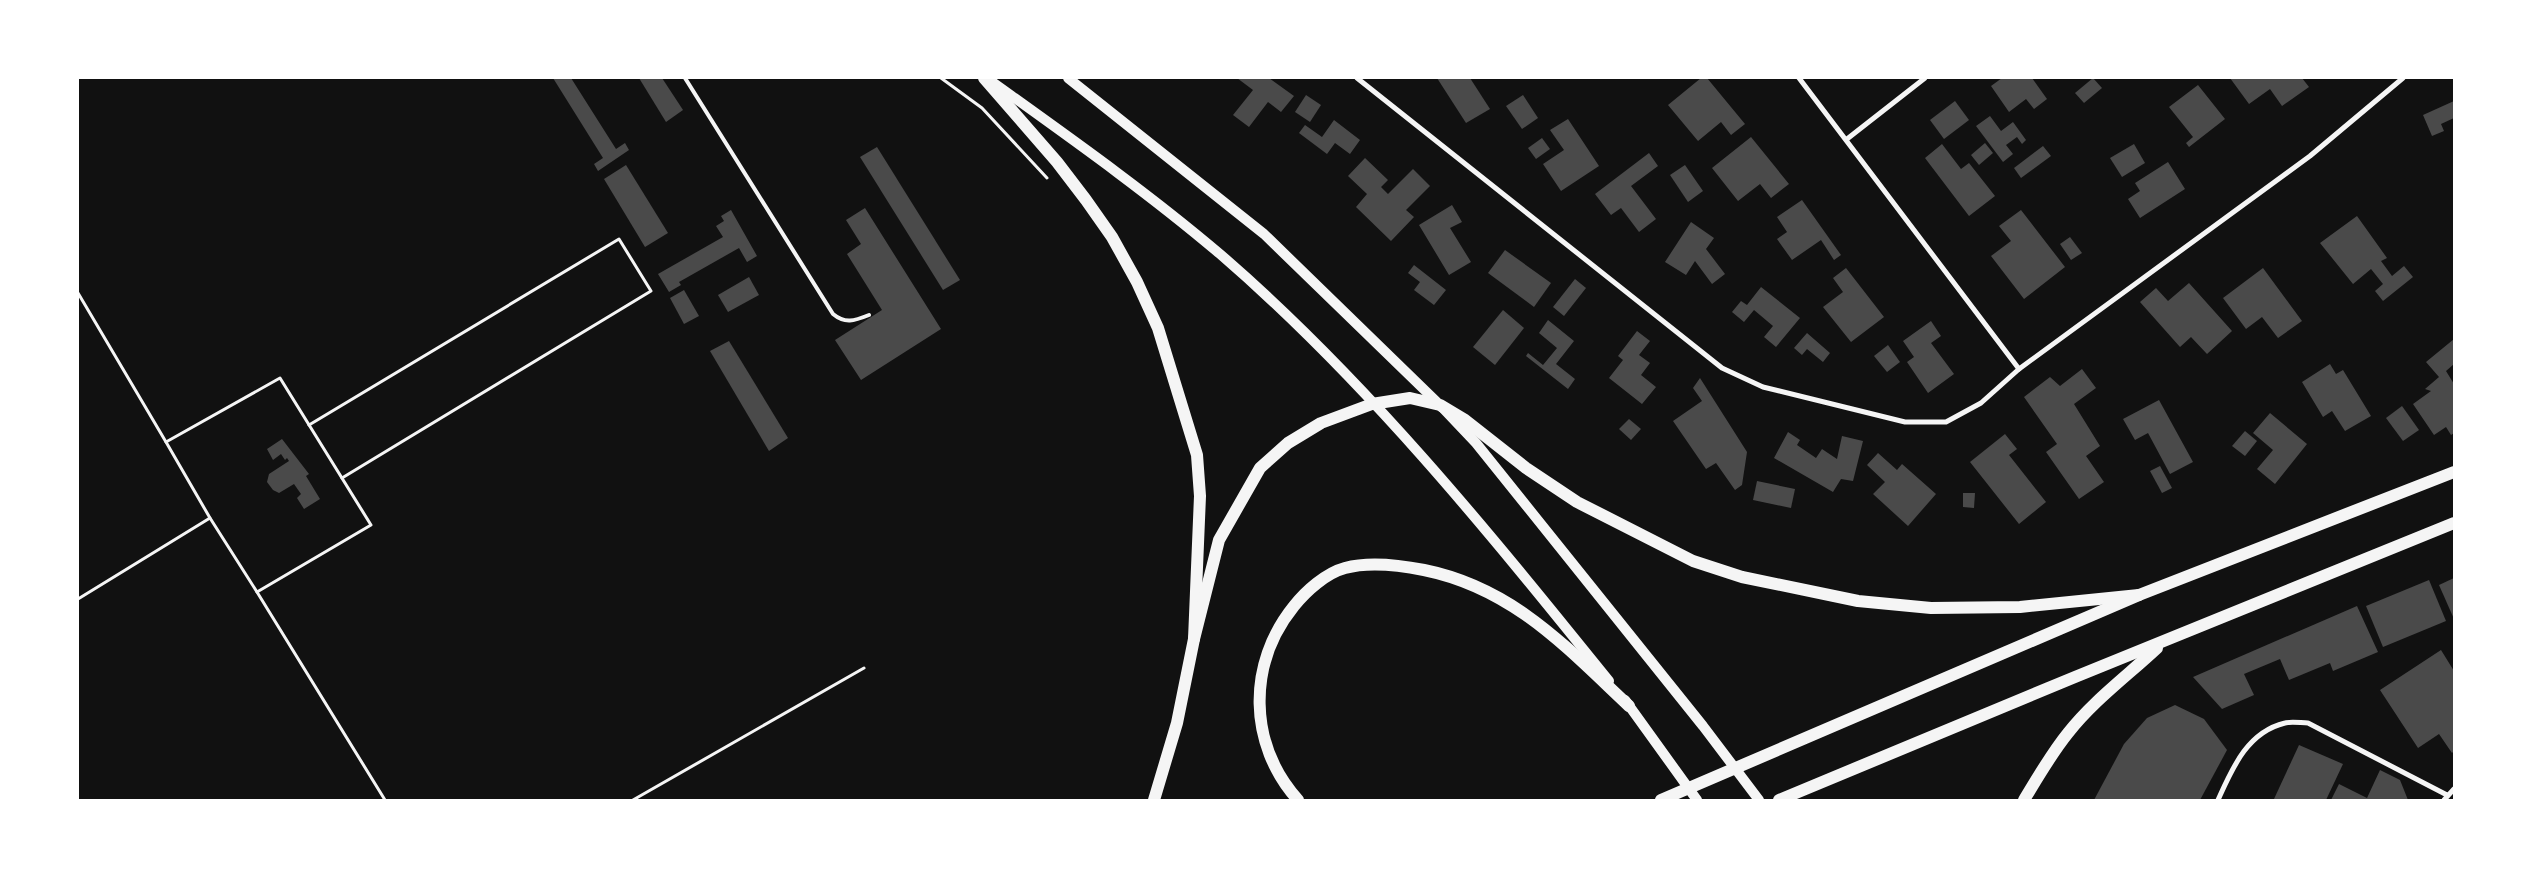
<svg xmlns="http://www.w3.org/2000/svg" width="2532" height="878" font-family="Rubik,sans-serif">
  <rect width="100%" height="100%" fill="#111"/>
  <g fill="#4a4a4a">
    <path d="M553 78H571L616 149 625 143 629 150 598 171 594 164 603 158Z"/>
    <path d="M639 78H662L683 110 666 122Z"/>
    <path d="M1237 78H1269L1294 96 1281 112 1268 102 1249 127 1233 115 1253 90Z"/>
    <path d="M1437 78H1470L1490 109 1466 123Z"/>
    <path d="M1701 78H1707L1745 124 1731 135 1721 122 1698 141 1668 105Z"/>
    <path d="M2002 78H2032L2047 99 2034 109 2026 99 2009 112 1991 86Z"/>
    <path d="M2093 78 2102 88 2084 103 2075 93Z"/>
    <path d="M2230 78H2302L2309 87 2282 106 2270 89 2249 104Z"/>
    <path d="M2198 85 2225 119 2189 147 2186 143 2193 137 2169 107Z"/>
    <path d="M1306 95 1321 105 1310 122 1295 112Z"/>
    <path d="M1523 95 1538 118 1522 129 1506 106Z"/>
    <path d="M1955 101 1969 120 1944 139 1930 120Z"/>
    <path d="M2454 101V118L2441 124 2444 131 2432 136 2423 115Z"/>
    <path d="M1990 116 2001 131 2013 122 2026 140 2022 144 2017 137 2006 145 2013 154 2003 162 1976 126Z"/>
    <path d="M1568 119 1599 166 1561 191 1543 164 1564 150 1550 130Z"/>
    <path d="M1334 120 1360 140 1350 154 1335 143 1327 154 1299 133 1305 125 1322 137Z"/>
    <path d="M1751 137 1789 184 1771 198 1760 184 1738 201 1712 168Z"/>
    <path d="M1542 138 1550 149 1536 159 1528 148Z"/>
    <path d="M1985 143 1993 153 1979 165 1971 155Z"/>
    <path d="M1942 144 1961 169 1969 163 1995 196 1969 216 1925 158Z"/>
    <path d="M2134 144 2145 163 2122 177 2110 158Z"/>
    <path d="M2043 146 2051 156 2021 178 2014 168Z"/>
    <path d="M877 147 960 280 943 290 860 157Z"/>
    <path d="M1649 153 1658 166 1631 186 1656 219 1639 232 1621 208 1611 215 1595 194Z"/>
    <path d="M1365 158 1388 180 1381 187 1388 194 1413 169 1430 186 1406 210 1414 217 1391 241 1356 207 1367 194 1348 176Z"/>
    <path d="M2168 162 2185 189 2140 218 2128 199 2140 191 2135 183Z"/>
    <path d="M626 165 668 233 645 247 604 179Z"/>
    <path d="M1685 165 1703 191 1688 202 1670 175Z"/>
    <path d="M1802 200 1841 255 1834 260 1821 240 1792 260 1777 239 1787 232 1777 217Z"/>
    <path d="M1452 205 1462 222 1450 228 1471 262 1449 275 1419 225Z"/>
    <path d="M865 208 941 329 861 380 835 340 882 310 847 254 861 244 846 220Z"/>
    <path d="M731 210 757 256 747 262 739 248 679 282 681 285 669 292 658 274 723 237 716 226 724 221 721 216Z"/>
    <path d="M2021 210 2065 267 2024 299 1991 256 2011 241 1999 226Z"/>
    <path d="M2357 216 2387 258 2381 261 2392 276 2404 266 2413 277 2383 301 2375 291 2383 284 2371 269 2353 284 2320 243Z"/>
    <path d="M1691 222 1714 238 1706 249 1725 274 1712 284 1695 261 1686 275 1665 262Z"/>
    <path d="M2070 237 2082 253 2071 260 2060 244Z"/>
    <path d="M1505 250 1551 283 1534 307 1488 273Z"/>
    <path d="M1414 265 1446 290 1434 305 1414 290 1420 282 1408 273Z"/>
    <path d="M1846 268 1884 317 1851 342 1823 307 1843 292 1833 278Z"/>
    <path d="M2263 268 2302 321 2278 338 2262 317 2246 329 2223 298Z"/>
    <path d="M749 277 759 295 728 312 718 295Z"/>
    <path d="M1575 279 1586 288 1564 316 1553 307Z"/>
    <path d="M2189 283 2232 331 2207 354 2191 337 2180 347 2140 302 2156 288 2168 301Z"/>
    <path d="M1761 287 1800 318 1776 347 1764 337 1773 326 1754 310 1744 322 1732 312 1741 301 1747 305Z"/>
    <path d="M684 290 699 316 684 324 670 298Z"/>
    <path d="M1503 310 1524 328 1495 365 1473 347Z"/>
    <path d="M1548 320 1574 341 1556 364 1575 379 1568 389 1526 356 1528 353 1543 365 1557 348 1539 333Z"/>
    <path d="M1931 321 1941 336 1931 343 1954 374 1928 393 1907 362 1914 357 1903 341Z"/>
    <path d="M1637 331 1650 341 1639 355 1650 363 1641 375 1656 387 1642 404 1609 378 1623 360 1618 356Z"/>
    <path d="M1807 333 1830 353 1823 362 1807 349 1802 355 1794 348Z"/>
    <path d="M2454 339V364L2446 371 2454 384V433L2451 435 2446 427 2434 435 2413 404 2431 391 2425 389 2439 377 2426 362Z"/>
    <path d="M729 341 788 438 769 451 710 351Z"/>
    <path d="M1888 345 1900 362 1887 372 1874 356Z"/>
    <path d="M2330 364 2336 374 2343 370 2371 416 2345 431 2332 411 2323 417 2302 382Z"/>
    <path d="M2082 369 2096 388 2074 404 2100 446 2086 456 2104 482 2079 499 2046 452 2057 444 2024 397 2050 377 2060 386Z"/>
    <path d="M1700 378 1747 452 1742 485 1735 490 1716 463 1706 469 1673 421 1702 401 1693 388Z"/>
    <path d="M2159 400 2193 462 2170 474 2148 433 2135 440 2123 419Z"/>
    <path d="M2402 406 2419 430 2403 441 2386 418Z"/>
    <path d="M2270 413 2307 444 2275 484 2257 469 2273 450 2253 433Z"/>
    <path d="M1629 419 1641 429 1631 440 1619 429Z"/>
    <path d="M2245 431 2257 441 2245 456 2232 446Z"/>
    <path d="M1788 432 1800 440 1797 445 1816 458 1822 449 1837 459 1842 436 1863 441 1853 481 1841 479 1833 492 1774 458Z"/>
    <path d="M2005 434 2017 449 2009 455 2046 502 2019 524 1970 462Z"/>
    <path d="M282 439 309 474 306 476 320 499 304 509 297 498 301 494 294 484 279 493 273 490 267 482 269 474 289 461 287 458 285 460 281 454 273 460 267 449Z"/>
    <path d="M1878 453 1897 470 1902 464 1936 494 1908 526 1873 494 1885 482 1867 465Z"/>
    <path d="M2160 466 2172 488 2162 493 2150 471Z"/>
    <path d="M1757 481 1795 489 1791 508 1753 500Z"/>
    <path d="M1963 493H1975L1974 508 1963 507Z"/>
    <path d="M2454 578V619L2439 585Z"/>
    <path d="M2429 580 2446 621 2383 647 2366 606Z"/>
    <path d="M2357 606 2378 652 2333 671 2330 663 2289 680 2280 659 2244 674 2254 695 2222 709 2193 677Z"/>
    <path d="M2441 650 2454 671V751L2452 753 2439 734 2418 748 2380 690Z"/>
    <path d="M2175 705 2204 719 2227 750 2200 800H2094L2124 744 2147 718Z"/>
    <path d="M2299 745 2343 764 2326 800 2274 799Z"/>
    <path d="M2380 770 2400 780 2408 800H2331L2339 784 2367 798Z"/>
  </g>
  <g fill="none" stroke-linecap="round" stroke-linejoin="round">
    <g stroke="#f5f5f5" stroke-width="3">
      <path d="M941 78 982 108 1047 178"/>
      <path d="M78 293 166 442"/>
      <path d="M280 378 371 525 257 592 210 518 166 442Z"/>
      <path d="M309 425 619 239 651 291 342 478"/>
      <path d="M257 592 385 800"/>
      <path d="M78 599 210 518"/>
      <path d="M633 800 864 668"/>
    </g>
    <path stroke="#f5f5f5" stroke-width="4" d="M685 78 833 314C845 324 854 321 869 315"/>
    <g stroke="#f5f5f5" stroke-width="5">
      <path d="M1357 78 1722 368 1763 387 1905 422H1946L1981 403 2019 369 2310 156 2403 78"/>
      <path d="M1799 78 2019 369"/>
      <path d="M1847 139 1925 78"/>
      <path d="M2218 800C2232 769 2247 732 2285 723 2292 721 2301 723 2308 723L2447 795"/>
      <path d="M2444 800 2454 789"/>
    </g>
    <g stroke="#f5f5f5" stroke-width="10">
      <path d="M1068 78 1264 234 1440 405 1476 443 1703 726 1759 800"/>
      <path d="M991 81C1069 137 1147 192 1220 254 1366 380 1488 531 1609 681"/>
      <path d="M1625 700 1697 800"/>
    </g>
    <g stroke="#f5f5f5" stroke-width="12">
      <path d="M984 78 1057 162 1086 200 1112 237 1137 282 1158 328 1197 455 1200 496 1194 639 1177 723 1154 800"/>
      <path d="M1194 639 1219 540 1260 468 1288 443 1321 423 1372 404 1410 398 1440 405 1465 420 1526 468 1577 502 1693 561 1742 577 1858 601 1931 608 2020 607 2139 595"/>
      <path d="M1298 800C1248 744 1247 664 1294 606 1306 591 1326 573 1345 568 1370 561 1399 565 1424 570 1513 588 1566 647 1629 706"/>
      <path d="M1661 800 2139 595 2454 472"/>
      <path d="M1779 800 2075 677 2454 523"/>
      <path d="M2024 800C2038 777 2051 754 2068 733 2093 701 2127 676 2157 648"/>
    </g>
  </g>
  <rect width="2532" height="878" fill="none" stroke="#ffffff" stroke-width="158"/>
</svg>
